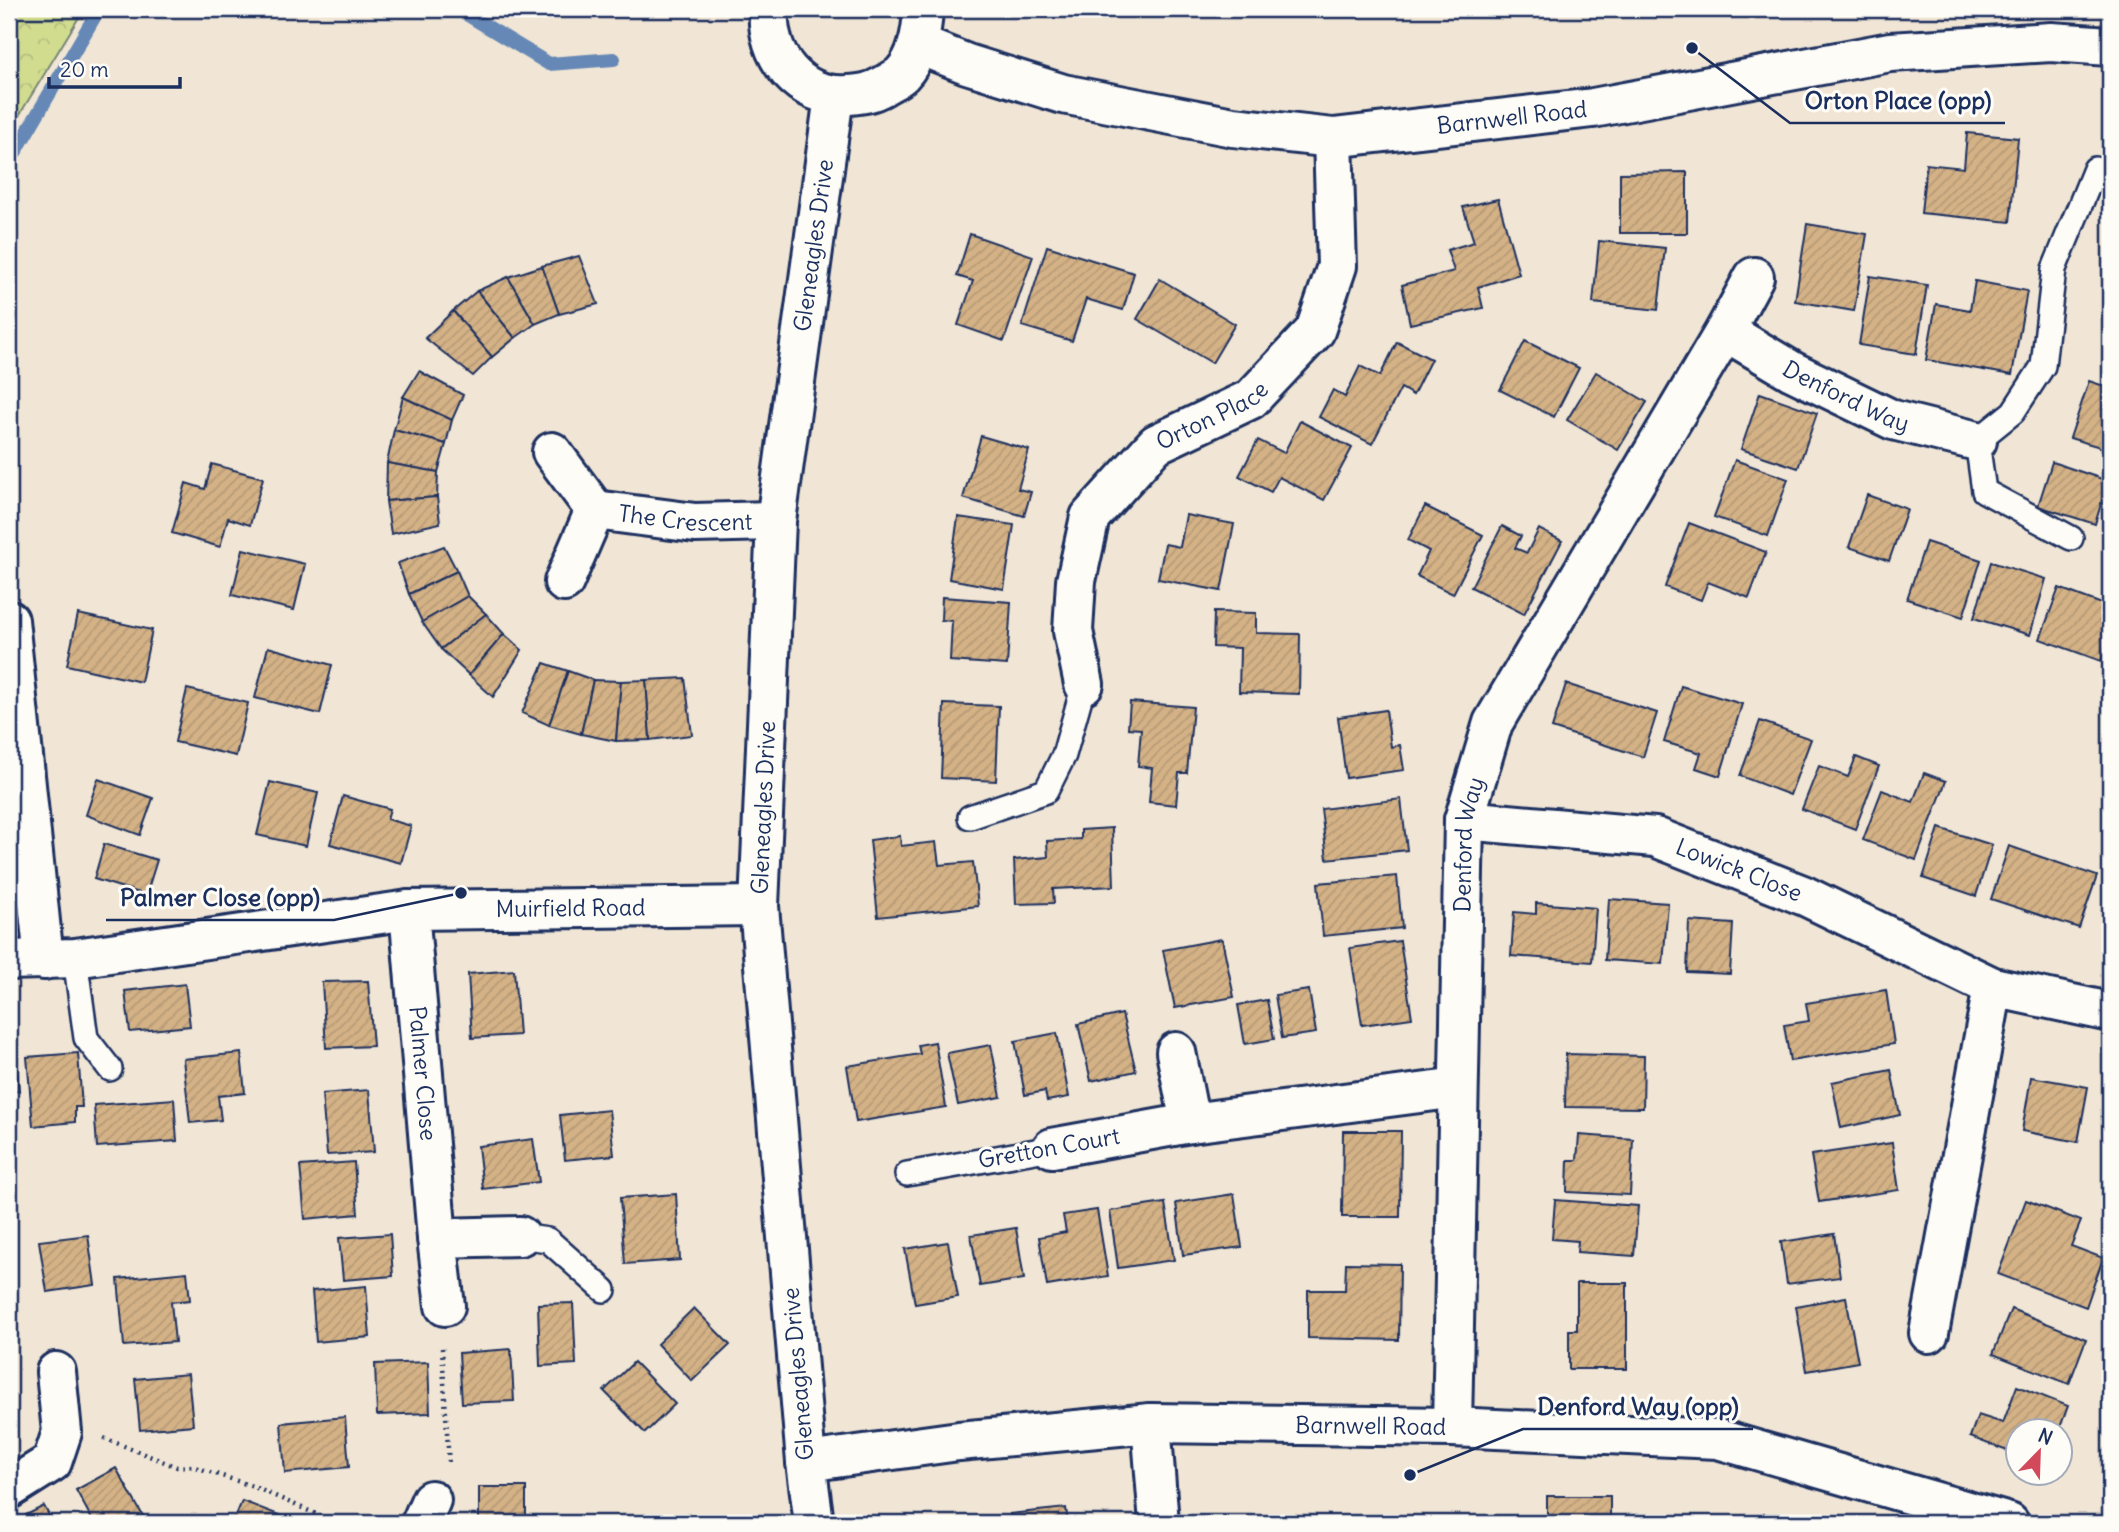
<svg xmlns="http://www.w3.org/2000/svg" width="2119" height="1532" font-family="Delius,sans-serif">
  <defs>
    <pattern id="forest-crowns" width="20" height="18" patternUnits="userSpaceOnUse" patternTransform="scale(1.75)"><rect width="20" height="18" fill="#d1dc8f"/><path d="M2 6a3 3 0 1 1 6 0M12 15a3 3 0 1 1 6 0" fill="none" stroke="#b3bd7e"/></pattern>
    <pattern id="building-hatch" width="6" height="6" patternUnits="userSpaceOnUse" patternTransform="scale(1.75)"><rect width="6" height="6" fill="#d4b286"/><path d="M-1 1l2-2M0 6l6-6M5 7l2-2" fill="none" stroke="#b59976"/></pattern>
  </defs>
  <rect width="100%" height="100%" fill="#f1e6d5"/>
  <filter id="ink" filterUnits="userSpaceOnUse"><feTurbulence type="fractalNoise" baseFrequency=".0143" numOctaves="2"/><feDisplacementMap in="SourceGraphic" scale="14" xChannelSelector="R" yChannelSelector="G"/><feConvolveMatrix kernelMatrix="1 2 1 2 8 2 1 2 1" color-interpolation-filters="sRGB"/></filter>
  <g filter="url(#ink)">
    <path fill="url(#forest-crowns)" stroke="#768676" stroke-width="2" d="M9 9H84L9 132Z"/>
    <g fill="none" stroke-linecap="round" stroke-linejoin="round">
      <g stroke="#6588b6" stroke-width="14">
        <path d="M458 9 549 64 614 59"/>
        <path d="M9 163 99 9"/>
      </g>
    </g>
    <g fill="url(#building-hatch)" stroke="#1b2f5e" stroke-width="2">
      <path d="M1967 133 2018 138 2010 222 1921 213 1926 164 1964 168Z"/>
      <path d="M1687 172V233H1620V173Z"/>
      <path d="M1498 199 1519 274 1478 287 1483 308 1410 324 1402 285 1454 271 1447 250 1474 242 1463 207Z"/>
      <path d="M1807 224 1867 234 1854 311 1795 301Z"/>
      <path d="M970 234 1033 256 1004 341 958 325 973 281 957 276Z"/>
      <path d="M1599 241 1665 248 1658 310 1593 303Z"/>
      <path d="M1047 246 1134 273 1123 310 1086 299 1072 341 1022 326Z"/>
      <path d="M579 256 598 304 559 314 542 266Z"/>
      <path d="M542 266 559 314 535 324 508 277Z"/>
      <path d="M1870 276 1927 285 1916 354 1859 345Z"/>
      <path d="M508 277 535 324 515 338 477 291Z"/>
      <path d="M1160 279 1235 324 1212 363 1137 319Z"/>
      <path d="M1975 281 2027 291 2012 375 1926 360 1936 304 1970 310Z"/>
      <path d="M477 291 515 338 492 357 453 311Z"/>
      <path d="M453 311 492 357 473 376 425 338Z"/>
      <path d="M1525 341 1579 368 1554 417 1500 390Z"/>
      <path d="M1397 342 1431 359 1413 395 1401 388 1372 444 1319 417 1333 390 1345 397 1360 366 1380 376Z"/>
      <path d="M419 371 463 395 452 420 403 397Z"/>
      <path d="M1596 372 1647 402 1618 450 1567 420Z"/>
      <path d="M2089 381 2110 388V450L2070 438Z"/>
      <path d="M1760 393 1817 413 1798 468 1741 449Z"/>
      <path d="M403 397 452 420 446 444 394 430Z"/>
      <path d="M1300 421 1352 448 1324 500 1279 477 1271 492 1239 476 1258 440 1284 453Z"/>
      <path d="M394 430 446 444 438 472 387 463Z"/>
      <path d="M981 436 1029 450 1018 489 1031 492 1024 516 963 498Z"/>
      <path d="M1735 460 1788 479 1768 536 1714 517Z"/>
      <path d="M2052 462 2108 481 2095 524 2038 506Z"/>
      <path d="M387 463 438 472 437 497 386 501Z"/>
      <path d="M212 464 263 478 250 525 228 518 220 547 172 533 186 483 205 489Z"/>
      <path d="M1867 495 1907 509 1889 561 1849 547Z"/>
      <path d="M437 497 440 523 391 534 386 501Z"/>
      <path d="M1425 506 1483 535 1453 594 1417 576 1429 551 1408 540Z"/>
      <path d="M1186 515 1234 524 1221 591 1158 579 1165 544 1180 547Z"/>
      <path d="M958 517 1014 525 1004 589 949 579Z"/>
      <path d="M1689 523 1766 552 1749 598 1708 582 1701 600 1665 587Z"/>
      <path d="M1502 526 1521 536 1515 548 1527 553 1539 529 1562 541 1524 614 1471 587Z"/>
      <path d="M1926 542 1981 560 1963 617 1907 599Z"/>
      <path d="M444 546 457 571 409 594 398 563Z"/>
      <path d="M243 549 305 564 294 610 232 595Z"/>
      <path d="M1991 562 2046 579 2030 635 1974 618Z"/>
      <path d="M457 571 468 596 422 622 409 594Z"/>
      <path d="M2059 588 2110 607V636L2101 661 2040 639Z"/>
      <path d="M468 596 486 614 441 649 422 622Z"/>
      <path d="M942 597 1011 602 1007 665 950 661 952 621 941 620Z"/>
      <path d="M1214 612 1256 613V633L1300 634 1299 694 1239 692 1240 648 1213 647Z"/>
      <path d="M78 614 152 630 141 682 67 665Z"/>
      <path d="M486 614 504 634 469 675 441 649Z"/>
      <path d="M504 634 522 650 493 697 469 675Z"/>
      <path d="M268 647 332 665 320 714 255 698Z"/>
      <path d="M544 663 568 671 549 725 522 713Z"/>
      <path d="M568 671 593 680 581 734 549 725Z"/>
      <path d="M685 678 692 735 650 740 646 680Z"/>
      <path d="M593 680 621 681 616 741 581 734Z"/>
      <path d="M646 680 650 740 616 741 621 681Z"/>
      <path d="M1566 684 1657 713 1643 757 1552 728Z"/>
      <path d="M1681 686 1742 704 1720 776 1696 768 1701 753 1664 742Z"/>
      <path d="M187 689 248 703 236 756 175 742Z"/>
      <path d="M1130 702 1193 707 1187 773H1179L1176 805 1149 802 1152 768 1138 766 1141 729 1128 728Z"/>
      <path d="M944 704 999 706 996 781 941 778Z"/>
      <path d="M1386 710 1391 747 1400 745 1404 770 1346 778 1338 717Z"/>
      <path d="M1760 721 1811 739 1790 795 1740 776Z"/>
      <path d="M1856 757 1879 766 1855 829 1802 809 1819 766 1848 777Z"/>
      <path d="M1924 773 1946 781 1916 860 1863 840 1882 790 1913 802Z"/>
      <path d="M98 779 153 798 140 835 86 815Z"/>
      <path d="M270 782 318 793 306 846 257 835Z"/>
      <path d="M343 796 390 809 387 819 411 826 401 863 330 844Z"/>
      <path d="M1401 799 1407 850 1327 859 1321 809Z"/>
      <path d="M1112 828 1114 886 1053 889 1054 903 1016 904 1014 860 1048 857 1047 841 1081 839V830Z"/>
      <path d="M1939 828 1992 845 1976 896 1923 878Z"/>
      <path d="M900 836 901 846 936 842 939 865 973 862 978 906 878 917 870 840Z"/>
      <path d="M104 844 157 860 146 895 94 879Z"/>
      <path d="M2009 846 2097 876 2079 928 1991 899Z"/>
      <path d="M1397 876 1402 928 1323 936 1318 883Z"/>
      <path d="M1609 899 1668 903 1663 964 1605 960Z"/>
      <path d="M1536 903 1596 908 1592 962 1511 956 1514 912 1536 914Z"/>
      <path d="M1689 921 1733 924 1730 974 1687 972Z"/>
      <path d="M1222 939 1234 997 1175 1008 1163 950Z"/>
      <path d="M1400 941 1412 1018 1362 1025 1350 948Z"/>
      <path d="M514 970 519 1035 472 1038 468 974Z"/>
      <path d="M368 981 373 1046 326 1048 322 982Z"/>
      <path d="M185 984 190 1026 130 1032 125 991Z"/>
      <path d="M1309 990 1316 1033 1282 1038 1275 995Z"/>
      <path d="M1886 990 1894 1044 1790 1061 1784 1025 1809 1021 1806 1003Z"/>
      <path d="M1267 1000 1274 1039 1245 1044 1238 1005Z"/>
      <path d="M1122 1014 1136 1071 1091 1081 1078 1024Z"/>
      <path d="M9 1023H13L19 1091 9 1092Z"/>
      <path d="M1057 1033 1069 1097 1047 1101 1045 1091 1025 1095 1015 1041Z"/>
      <path d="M935 1042 946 1107 856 1122 847 1066 920 1054 918 1045Z"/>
      <path d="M991 1045 1001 1097 958 1105 947 1053Z"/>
      <path d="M78 1053 82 1107H75V1122L33 1126 27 1057Z"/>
      <path d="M241 1053 245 1093 218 1096 221 1120 190 1123 183 1059Z"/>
      <path d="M1566 1054 1644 1056 1643 1108 1565 1107Z"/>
      <path d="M1891 1070 1900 1115 1841 1128 1832 1082Z"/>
      <path d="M2031 1077 2088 1087 2078 1142 2022 1131Z"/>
      <path d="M369 1090 374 1152 327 1155 322 1094Z"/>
      <path d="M174 1099 177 1141 97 1147 94 1105Z"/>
      <path d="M609 1110 614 1155 565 1160 560 1115Z"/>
      <path d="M1343 1131H1401L1400 1217H1342Z"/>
      <path d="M1579 1135 1633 1139 1630 1195 1567 1192 1568 1160H1577Z"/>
      <path d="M533 1139 539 1182 483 1189 478 1146Z"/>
      <path d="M1892 1143 1899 1190 1819 1202 1811 1155Z"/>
      <path d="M354 1162 358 1214 305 1219 300 1166Z"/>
      <path d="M676 1194 680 1260 625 1264 620 1198Z"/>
      <path d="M1234 1194 1242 1247 1183 1255 1176 1203Z"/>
      <path d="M1555 1200 1638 1206 1634 1256 1577 1252 1578 1241 1552 1239Z"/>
      <path d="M2026 1200 2081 1221 2071 1246 2103 1258 2086 1307 1998 1274Z"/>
      <path d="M1165 1203 1174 1260 1118 1268 1110 1211Z"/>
      <path d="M1097 1210 1108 1276 1047 1286 1039 1237 1066 1232 1063 1215Z"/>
      <path d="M1016 1228 1024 1279 980 1286 971 1235Z"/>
      <path d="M390 1234 393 1276 343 1280 339 1238Z"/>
      <path d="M1834 1234 1840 1277 1787 1284 1781 1242Z"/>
      <path d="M88 1235 95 1285 47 1292 39 1241Z"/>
      <path d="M948 1242 958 1297 915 1304 905 1249Z"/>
      <path d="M1346 1263 1400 1264 1399 1340 1308 1338V1290H1345Z"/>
      <path d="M187 1272 190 1300 171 1302 175 1342 124 1346 118 1279Z"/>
      <path d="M1577 1283H1627V1369H1569V1330H1577Z"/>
      <path d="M366 1286 370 1337 316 1342 312 1291Z"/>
      <path d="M1846 1297 1858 1362 1807 1371 1796 1306Z"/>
      <path d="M573 1303 576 1364 540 1366 538 1304Z"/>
      <path d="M694 1308 730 1345 692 1381 657 1344Z"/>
      <path d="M2011 1309 2086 1339 2069 1384 1993 1354Z"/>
      <path d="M511 1349 514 1401 462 1403 459 1353Z"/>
      <path d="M428 1362 430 1413 377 1415 375 1364Z"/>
      <path d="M634 1362 675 1404 645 1433 604 1391Z"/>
      <path d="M188 1374 193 1425 140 1430 135 1379Z"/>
      <path d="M2017 1386 2068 1406 2059 1430H2018V1455L1970 1437 1978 1415 2003 1423Z"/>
      <path d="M345 1417 349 1467 285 1473 281 1423Z"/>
      <path d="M116 1468 147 1523H94L76 1490Z"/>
      <rect x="479" y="1487" width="47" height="36"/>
      <rect x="1547" y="1496" width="63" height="27"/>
      <path d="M242 1501 295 1521 294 1523H233Z"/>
      <path d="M44 1506 53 1523H30L26 1515Z"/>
      <path d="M1066 1508 1068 1523H1011L1010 1514Z"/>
      <path d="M1764 1514 1823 1515V1523H1764Z"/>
    </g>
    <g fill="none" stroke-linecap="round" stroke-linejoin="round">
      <defs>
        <g id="lane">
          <path d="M2071 538 1984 491 1977 441 2013 412 2043 366 2054 269 2095 169"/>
          <path d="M970 817 1046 791 1064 755 1084 684"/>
          <path d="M75 958 86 1038 110 1069"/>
          <path d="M907 1174 1052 1148"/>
          <path d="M520 1236 548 1240 604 1290"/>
        </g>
        <g id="street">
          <path id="s1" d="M919 45 967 64 1063 94 1233 127 1333 138 1593 108 1890 52 2051 42 2110 46"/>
          <path id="s2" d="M1725 331 1792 371 1893 420 1977 441"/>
          <path d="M552 452 595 510 564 582"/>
          <path id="s3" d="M595 510 695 523 776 521"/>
          <path d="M9 620 44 960"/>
          <path id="s4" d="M1084 684 1073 631 1076 581 1090 517 1156 444 1251 399 1315 331 1337 266 1333 138"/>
          <path id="s5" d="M1464 820 1655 837 1805 896 1993 987 2110 1012"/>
          <path id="s6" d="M409 910 437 1238 445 1306"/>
          <path id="s7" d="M9 960 75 958 409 910 759 906"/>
          <path d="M1176 1052 1190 1123"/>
          <path d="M1052 1148 1190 1123 1458 1088"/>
          <path d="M437 1238 520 1236"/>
          <path d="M1929 1333 1993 987"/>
          <path d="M1151 1423 1159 1523"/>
          <path id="s8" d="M1452 1427 1464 820 1493 723 1725 331 1754 277"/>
          <path id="s9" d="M806 1462 959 1441 1151 1423 1452 1427 1718 1439 2009 1523"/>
          <path d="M9 1489 52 1462 62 1432 56 1372"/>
          <path d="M421 1523 431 1500"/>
        </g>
        <g id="secondary">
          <path d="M769 9C765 55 799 99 848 95 862 94 871 93 883 86 889 82 897 79 902 74 918 57 922 31 923 9"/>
          <path id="s10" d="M814 1523 806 1462 759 906 776 521 834 96"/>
        </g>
      </defs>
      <use href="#lane" stroke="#1b2f5e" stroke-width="28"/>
      <use href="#street" stroke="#1b2f5e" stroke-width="44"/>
      <use href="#secondary" stroke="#1b2f5e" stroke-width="44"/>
      <g stroke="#1b2f5e" stroke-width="4.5" stroke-dasharray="2 5" stroke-linecap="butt">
        <path d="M442 1348 449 1465"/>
        <path d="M104 1438 177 1467 192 1466 252 1486 316 1514 330 1523"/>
      </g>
      <use href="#lane" stroke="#fdfcf7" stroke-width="23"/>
      <use href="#street" stroke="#fdfcf7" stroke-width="38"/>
      <use href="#secondary" stroke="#fdfcf7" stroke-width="38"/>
    </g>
  </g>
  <g text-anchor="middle" stroke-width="6" stroke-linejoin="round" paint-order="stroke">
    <g font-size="23" fill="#1b2f5e" stroke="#fdfcf7">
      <text dy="8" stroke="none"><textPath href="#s1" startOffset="606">Barnwell Road</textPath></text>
      <text dy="8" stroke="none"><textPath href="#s10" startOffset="1283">Gleneagles Drive</textPath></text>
      <text dy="8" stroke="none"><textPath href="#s2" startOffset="138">Denford Way</textPath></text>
      <text dy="8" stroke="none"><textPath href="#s4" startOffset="331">Orton Place</textPath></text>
      <text dy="8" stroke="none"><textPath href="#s3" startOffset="91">The Crescent</textPath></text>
      <text dy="8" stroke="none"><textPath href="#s10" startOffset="718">Gleneagles Drive</textPath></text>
      <text dy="8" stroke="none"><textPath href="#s8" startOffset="583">Denford Way</textPath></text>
      <text dy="8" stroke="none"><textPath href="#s5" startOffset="282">Lowick Close</textPath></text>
      <text dy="8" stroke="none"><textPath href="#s7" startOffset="565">Muirfield Road</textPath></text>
      <text dy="8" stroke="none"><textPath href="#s6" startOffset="164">Palmer Close</textPath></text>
      <text transform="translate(1049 1148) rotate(-10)" y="8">Gretton Court</text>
      <text transform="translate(798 1374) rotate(-95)" y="8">Gleneagles Drive</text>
      <text dy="8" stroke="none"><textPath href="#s9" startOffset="567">Barnwell Road</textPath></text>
    </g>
  </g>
  <path fill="none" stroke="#1b2f5e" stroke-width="2.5" d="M1692 48L1790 123H2005M461 893L334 920H106M1410 1475L1523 1429H1753"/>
  <g fill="#1b2f5e" stroke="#fdfcf7" stroke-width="2.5">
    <circle cx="1692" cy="48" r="7"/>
    <circle cx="461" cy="893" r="7"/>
    <circle cx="1410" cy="1475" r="7"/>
  </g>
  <g font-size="24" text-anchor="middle" font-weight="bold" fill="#1b2f5e" stroke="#fdfcf7" stroke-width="6" stroke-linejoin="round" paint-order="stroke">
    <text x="1898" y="109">Orton Place (opp)</text>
    <text x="220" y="906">Palmer Close (opp)</text>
    <text x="1638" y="1415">Denford Way (opp)</text>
  </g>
  <rect width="2119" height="1532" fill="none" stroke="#fdfcf7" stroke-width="35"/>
  <rect x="18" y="18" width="2084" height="1497" fill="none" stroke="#1b2f5e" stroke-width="2.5" filter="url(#ink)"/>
  <g transform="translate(2039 1452) rotate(23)"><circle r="33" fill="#fdfcf7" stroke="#a3aaba" stroke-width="2"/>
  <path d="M0-5L12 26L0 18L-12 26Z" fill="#d1495b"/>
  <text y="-10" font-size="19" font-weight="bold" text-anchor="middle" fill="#1b2f5e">N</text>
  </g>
  <path d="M49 77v10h131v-10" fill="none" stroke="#1b2f5e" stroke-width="3.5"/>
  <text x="60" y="77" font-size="21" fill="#1b2f5e" stroke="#fdfcf7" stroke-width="5" paint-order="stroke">20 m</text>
</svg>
